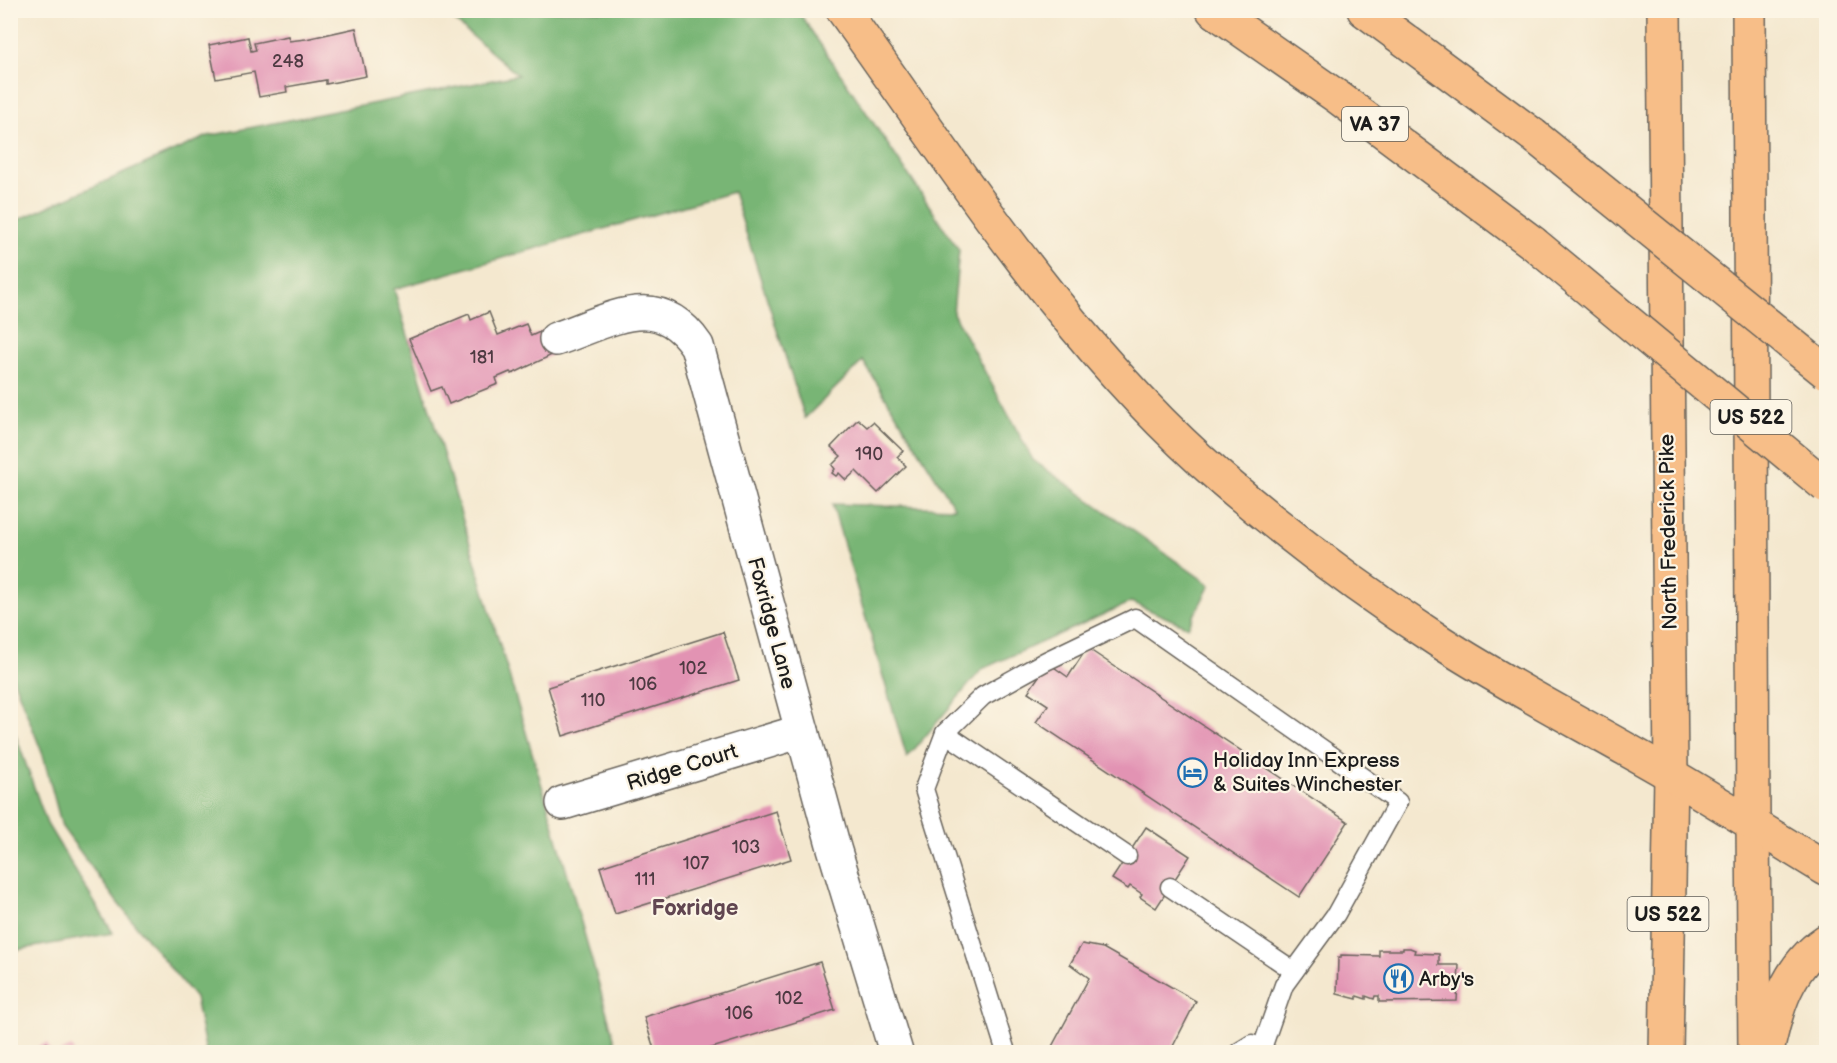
<svg xmlns="http://www.w3.org/2000/svg" width="1837" height="1063" font-family="'Balsamiq Sans',sans-serif">
  <rect width="100%" height="100%" fill="#fcf5e5"/>
  <filter id="ink" filterUnits="userSpaceOnUse"><feTurbulence type="fractalNoise" baseFrequency=".0167" numOctaves="2"/><feDisplacementMap in="SourceGraphic" scale="12" xChannelSelector="R" yChannelSelector="G"/><feConvolveMatrix kernelMatrix="1 2 1 2 8 2 1 2 1" color-interpolation-filters="sRGB"/></filter>
  <filter id="wash" filterUnits="userSpaceOnUse"><feTurbulence type="fractalNoise" baseFrequency=".008" numOctaves="4" result="noise"/><feDisplacementMap in="SourceGraphic" scale="24" xChannelSelector="R" yChannelSelector="G"/><feGaussianBlur stdDeviation="1.35" result="paint"/><feColorMatrix in="noise" values="0 0 0 0 0 0 0 0 0 0 0 0 0 0 0 0 0 1.4 0 .05"/><feComposite in="paint" operator="in"/></filter>
  <g filter="url(#wash)">
    <rect width="100%" height="100%" fill="#f4e8cf"/>
    <g fill="#78b575" stroke="#4a6848" stroke-width="1.5">
      <path d="M443 11H798L959 250 953 313 1033 460 1210 585 1188 627 1131 602 982 669 907 758 832 504 955 508 863 361 805 418 733 192 394 289 550 813 618 1052H206L195 998 117 902 62 827 43 755 11 673V223L208 136 518 75Z"/>
      <path d="M11 722 47 824 113 933 11 951Z"/>
    </g>
    <g id="blocks">
      <g fill="#e293b3">
        <path d="M356 28 366 76 326 84V80L286 87 287 92 259 97 254 72 216 79 209 45 248 37 251 51 256 50 254 43 288 36 289 41 306 39Z"/>
        <path d="M489 312 498 335 526 324 531 336 542 331 552 355 512 374 510 372 496 378 498 384 449 404 442 387 431 391 409 339 469 314 471 320Z"/>
        <path d="M858 419 867 427 873 422 903 451 897 457 906 466 878 493 856 471 846 480 839 473 836 476 832 473 835 469 832 465 841 456 831 447Z"/>
        <path d="M723 632 739 680 563 736 548 687Z"/>
        <path d="M1087 648 1348 822 1299 897 1036 722 1048 705 1028 692 1048 663 1068 677Z"/>
        <path d="M776 811 791 859 615 914 600 867Z"/>
        <path d="M1146 827 1190 856 1156 908 1140 897 1142 894 1130 886 1128 889 1112 879Z"/>
        <path d="M1082 944 1103 948 1196 1001 1170 1052H1049L1089 978 1070 964Z"/>
        <path d="M1403 948H1410L1415 950 1414 953 1439 954V965H1459L1457 1001 1379 1002V996H1375L1374 999 1366 996V999L1357 996V999L1337 994 1338 958H1341V955L1379 956V950H1403Z"/>
        <path d="M820 962 835 1010 699 1052H655L644 1017Z"/>
        <path d="M47 1043 51 1052H31L30 1050Z"/>
        <path d="M72 1047 74 1052H59Z"/>
      </g>
    </g>
  </g>
  <g filter="url(#ink)">
    <use href="#blocks" fill-opacity="0" stroke="#68635b" stroke-width="1.5"/>
    <g fill="none" stroke-linecap="round" stroke-linejoin="round">
      <defs>
        <g id="lane">
          <path d="M945 733 1127 856"/>
          <path d="M1170 887 1294 971"/>
          <path d="M1006 1052 924 789 945 733 983 696 1046 661 1135 618 1398 802 1336 914 1284 985 1262 1048 1267 1052"/>
          <path d="M1239 1052 1252 1044 1262 1048"/>
        </g>
        <g id="street">
          <path d="M556 339C610 321 657 287 697 346L834 848 896 1052"/>
          <path d="M563 803 802 731"/>
        </g>
        <g id="primary">
          <path d="M1753 824 1755 1052"/>
          <path d="M1666 1052 1671 775"/>
        </g>
        <g id="highway">
          <path d="M843 10C958 170 1073 352 1223 480 1292 539 1366 594 1442 643 1517 691 1596 731 1673 776 1724 806 1775 838 1826 869"/>
          <path d="M1213 10 1339 98 1533 243"/>
          <path d="M1364 10 1533 135"/>
          <path d="M1664 10 1671 775"/>
          <path d="M1749 10 1753 824"/>
          <path d="M1767 1052C1776 1009 1787 967 1826 941"/>
        </g>
      </defs>
      <use href="#lane" stroke="#68635b" stroke-width="21"/>
      <use href="#street" stroke="#68635b" stroke-width="36"/>
      <use href="#primary" stroke="#68635b" stroke-width="36"/>
      <use href="#highway" stroke="#68635b" stroke-width="36"/>
      <use href="#lane" stroke="#fff" stroke-width="18"/>
      <use href="#street" stroke="#fff" stroke-width="33"/>
      <use href="#primary" stroke="#f7be88" stroke-width="33"/>
      <use href="#highway" stroke="#f7be88" stroke-width="33"/>
      <defs>
        <g id="highway-bridge">
          <path d="M1533 135 1826 372"/>
          <path d="M1533 243 1826 486"/>
        </g>
      </defs>
      <use href="#highway-bridge" stroke="#68635b" stroke-width="36" stroke-linecap="butt"/>
      <use href="#highway-bridge" stroke="#f7be88" stroke-width="33"/>
    </g>
  </g>
  <defs>
    <symbol id="hotel-ring" viewBox="-11 -11 22 22"><circle r="9.5" fill="#fcf5e5" stroke="#1f6fb2" stroke-width="1.5"/><path d="M-6-4.5h1.5V1H6V5H4.5V3h-9V5H-6ZM-4 0a1.8 1.8 0 1 1 3.6 0ZM.5 0V-2.5h3Q6-2.5 6 0Z" fill="#1f6fb2"/></symbol>
    <symbol id="restaurant-ring" viewBox="-11 -11 22 22"><circle r="9.5" fill="#fcf5e5" stroke="#1f6fb2" stroke-width="1.5"/><path d="M-5-6h1v4h1v-4h1v4h1v-4h1v5L-1.5 .5V6h-2V.5L-5-1ZM5-6V6H3V1.5H1.5Q1.5-4 5-6Z" fill="#1f6fb2"/></symbol>
  </defs>
  <g fill-rule="evenodd">
    <use href="#hotel-ring" x="1176" y="756" width="33" height="33"/>
    <use href="#restaurant-ring" x="1382" y="962" width="33" height="33"/>
  </g>
  <g text-anchor="middle" stroke-width="4.5" stroke-linejoin="round" paint-order="stroke">
    <g font-size="18" fill="#4e3a42">
      <text x="288" y="67">248</text>
      <text x="482" y="363">181</text>
      <text x="869" y="460">190</text>
      <text x="693" y="674">102</text>
      <text x="643" y="690">106</text>
      <text x="593" y="706">110</text>
      <text x="746" y="853">103</text>
      <text x="696" y="869">107</text>
      <text x="645" y="885">111</text>
      <text x="789" y="1004">102</text>
      <text x="739" y="1019">106</text>
    </g>
    <g fill="#fcf5e5" stroke="#5f5d58" stroke-width="1.5">
      <rect x="1342" y="107" width="66" height="34" rx="4.5"/>
      <rect x="1710.5" y="400" width="81" height="34" rx="4.5"/>
      <rect x="1627.5" y="897" width="81" height="34" rx="4.5"/>
    </g>
    <g font-size="20" font-weight="bold" fill="#1c1c1c">
      <text x="1375" y="131">VA 37</text>
      <text x="1751" y="424">US 522</text>
      <text x="1668" y="921">US 522</text>
    </g>
    <g font-size="21" fill="#1c1c1c" stroke="#fcf5e5">
      <text transform="translate(1668 532) rotate(-91)" y="7">North Frederick Pike</text>
      <text transform="translate(772 623) rotate(75)" y="7">Foxridge Lane</text>
      <text transform="translate(682 767) rotate(-17)" y="7">Ridge Court</text>
    </g>
    <g font-size="21" fill="#1c1c1c" stroke="#fcf5e5" text-anchor="start">
      <text x="1213" y="767">Holiday Inn Express<tspan x="1213" dy="24">&amp; Suites Winchester</tspan></text>
      <text x="1419" y="986">Arby's</text>
    </g>
    <g font-size="22" font-weight="bold" fill="#614651" stroke="#fcf5e5">
      <text x="695" y="915">Foxridge</text>
    </g>
  </g>
  <rect width="1837" height="1063" fill="none" stroke="#fcf5e5" stroke-width="36"/>
</svg>
